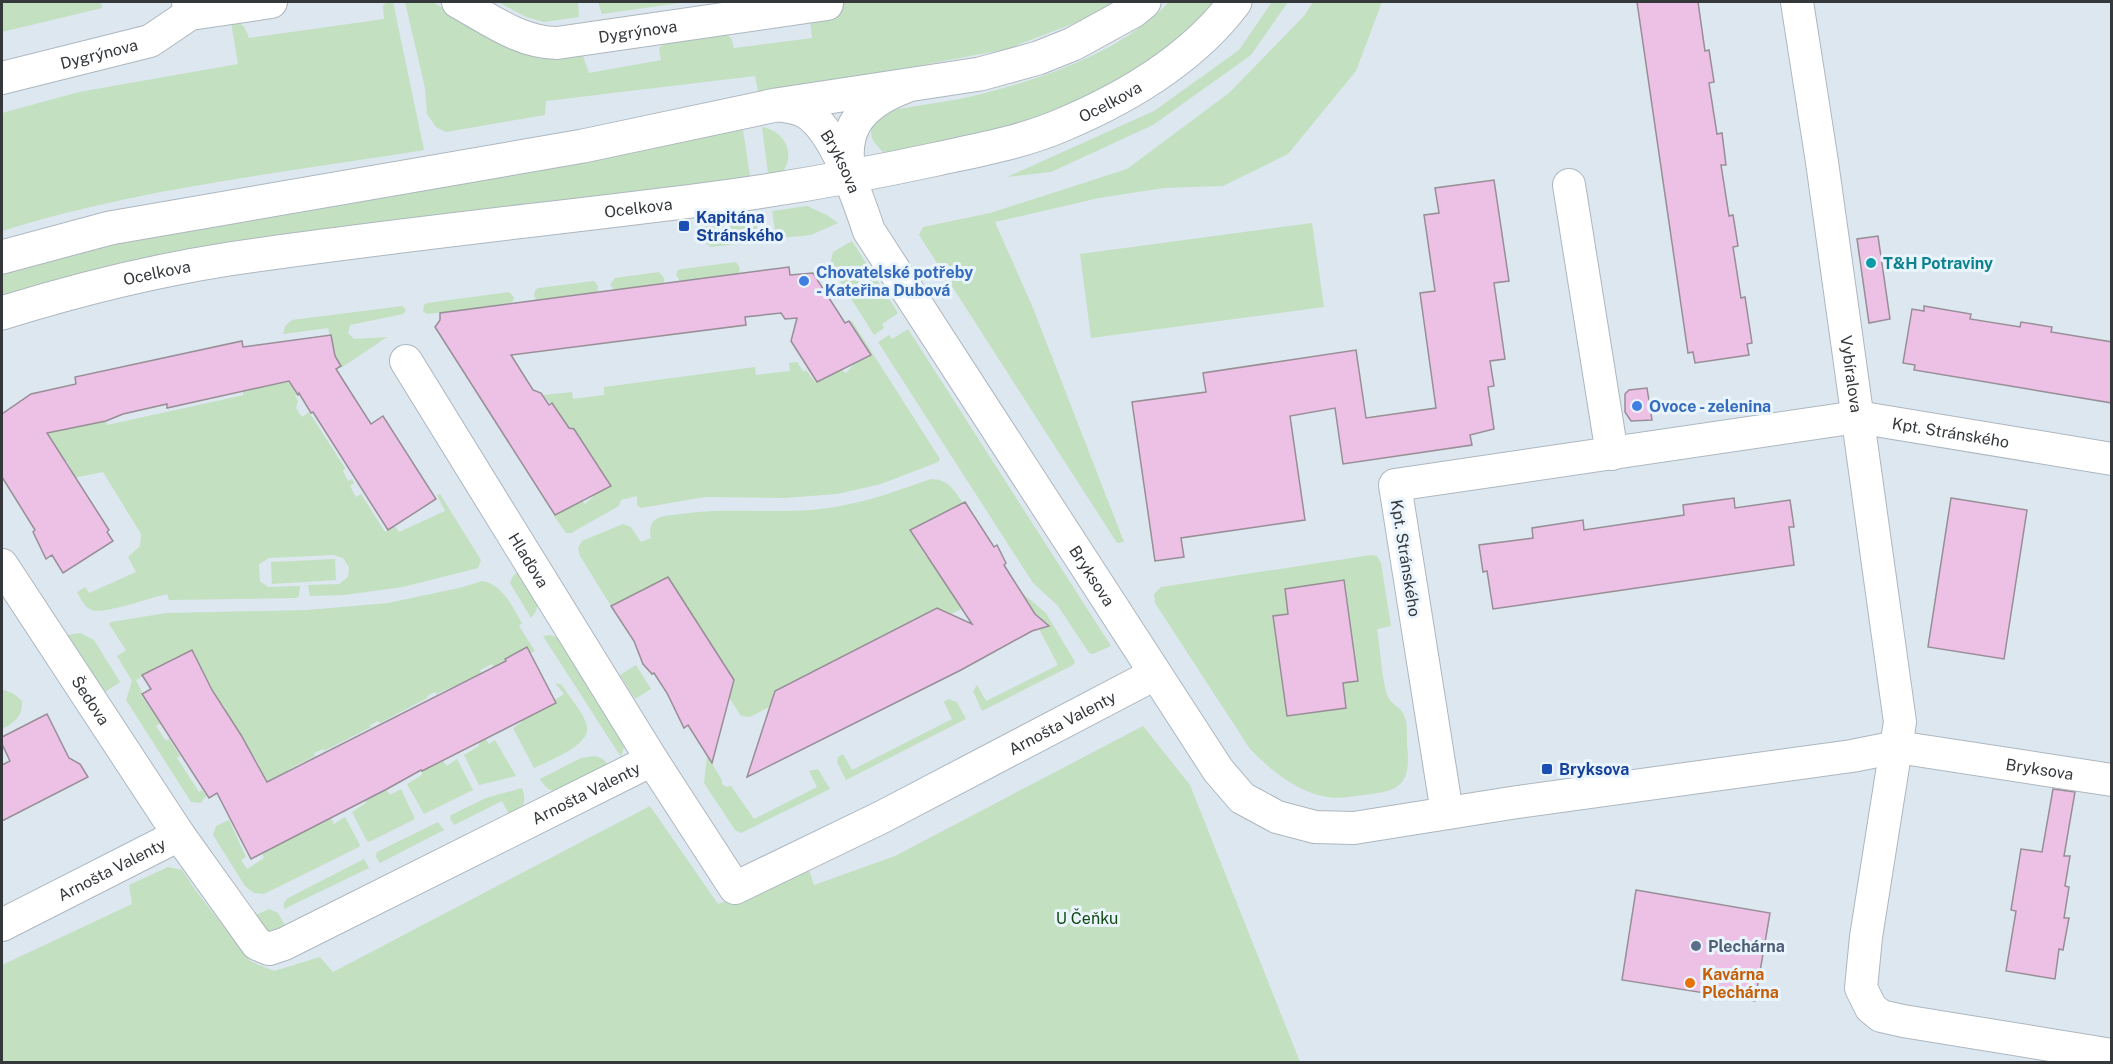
<svg xmlns="http://www.w3.org/2000/svg" width="2113" height="1064" font-family="'Public Sans',sans-serif">
  <rect width="100%" height="100%" fill="#dde7ef"/>
  <g fill="#c3e0c1" fill-rule="evenodd">
    <path d="M2 2H101L102 8 2 32Z"/>
    <path d="M386 2H393L424 150C283 173 138 188 2 231V113L79 92 238 64 231 22C243 21 246 29 249 38L384 19 383 6Z"/>
    <path d="M405 2H432L540 59 581 50 589 73 661 60 659 48 667 41 724 32 731 38 734 48 812 38 810 20 831 2H1113L1096 15 1007 49 759 96 755 76 546 101 545 115 446 132 436 127 427 114 425 88Z"/>
    <path d="M498 2H578L579 17 544 22 526 17Z"/>
    <path d="M598 2H687L602 14Z"/>
    <path d="M1169 2H1223L1142 70 1072 108 909 154 883 152C869 138 869 136 875 117L886 111C918 105 951 102 981 94 1045 78 1123 51 1169 2Z"/>
    <path d="M1272 2H1288L1251 55 1153 125 1051 172 1007 177 1154 111 1239 50Z"/>
    <path d="M1313 2H1382L1356 71 1288 154 1223 186 1164 188 1099 198 995 222 1033 308 1124 542 1117 543 919 235 923 227 990 213 1127 169 1229 93 1304 16Z"/>
    <path d="M762 127C782 130 796 151 784 170 781 175 774 178 769 181Z"/>
    <path d="M743 130 751 183 2 305V264L200 217Z"/>
    <path d="M807 206 827 215 838 223 811 235 780 238 776 236 772 211Z"/>
    <path d="M755 213 758 236 753 242 711 247 705 243 701 220Z"/>
    <path d="M1312 223 1324 307 1091 338 1080 254Z"/>
    <path d="M852 241 898 313 882 324 884 328 874 335 830 265 833 252Z"/>
    <path d="M736 262 740 268 739 273 735 275 680 281 676 275 678 270 682 269Z"/>
    <path d="M659 272 664 278V282L659 285 615 290 610 285 615 278Z"/>
    <path d="M594 281 598 286 597 292 593 293 537 300 534 296 535 290 538 288Z"/>
    <path d="M509 292 514 297 513 301 509 305 427 314 423 311 424 305 427 303Z"/>
    <path d="M402 306 406 310 403 314 350 325 348 333 354 339 387 337 341 368 335 356 328 328 283 334 285 326 292 320Z"/>
    <path d="M852 321 940 459 938 462 881 484 837 494 784 498 705 497 641 508 637 505V496L621 500 619 506 571 533H566L554 516 582 501 585 504 593 497V495L608 488 609 483 575 431H566L551 404 543 395 572 392 573 399 604 395V387L755 367 756 375 790 371 789 363 797 362 804 372 806 370 816 383 842 370 846 373 853 365 868 357 869 352 849 323Z"/>
    <path d="M908 329 1111 646 1093 654 1089 653 1058 606 1033 583 878 342 889 335 892 339Z"/>
    <path d="M288 382 297 395 295 396 298 401 296 408 302 417 309 412 345 468 343 471 348 481 352 479 354 483 350 486 356 497 361 494 385 532 395 526 399 532 445 511 437 495 440 494 481 560 478 568 403 587 344 595 310 596 308 585 339 584 348 577 349 567 343 558 333 555 269 558 259 564 260 581 268 587 300 586 299 596 296 598 169 600 167 594C152 597 103 615 92 610 84 607 81 599 77 592L85 587 89 593 136 572 128 557 140 546 141 534 103 472 78 477 74 480 72 478 75 476 67 461 65 462 44 436 63 424 94 420 95 423 106 421 107 425 244 395 242 391Z"/>
    <path d="M931 479C948 479 954 490 963 503L910 531 927 558H929L965 607 945 617 936 609 774 691 772 697 775 704 750 717 741 716 725 691 733 686V681L666 578 611 606 580 556 578 548 582 541 623 524 631 527 641 542 651 538C649 530 650 522 658 518 665 515 674 515 681 514 724 508 767 513 810 510 853 507 891 493 931 479Z"/>
    <path d="M1371 555 1377 556 1381 563 1391 626 1377 629C1380 646 1382 683 1388 697 1391 704 1400 707 1403 713 1408 721 1407 736 1407 745 1413 795 1390 791 1349 797 1311 803 1275 775 1250 749L1155 603 1154 594 1161 587ZM1344 580 1343 683 1346 708 1287 716 1273 616 1288 614 1285 589Z"/>
    <path d="M335 559 336 580 272 584 271 562Z"/>
    <path d="M518 572 538 602 536 611 531 618 510 583 513 576Z"/>
    <path d="M482 581C503 584 512 607 522 623L519 626 535 651 529 654 525 648 504 659 506 664 495 669 492 664 480 670 481 674 436 694 435 692 427 696V698L380 723 378 721 370 725 371 727 324 751 323 749 314 753 315 756 291 768 269 787 257 768 260 766 233 724 234 723 224 711 226 709 222 704 220 705 191 651 136 680 143 694 141 695 159 722H162L156 726 166 741 172 737 170 740 180 756 177 758 199 792 202 790 206 796 201 803 191 802 126 700 132 681 117 656 126 650 109 624 111 622 167 613 307 610 388 603 459 588Z"/>
    <path d="M1021 592 1046 613 1075 662 1073 665 982 711 973 691 977 685 986 701 1058 665 1039 629 1041 620 1037 617Z"/>
    <path d="M80 633 94 640 120 682 105 692 68 635Z"/>
    <path d="M550 635 562 639 625 744 621 757 543 636Z"/>
    <path d="M636 665 651 689 635 699 620 675Z"/>
    <path d="M555 683 562 685C568 695 585 715 587 726 591 746 548 761 534 768L513 728 522 722V720L554 704 553 701 564 694Z"/>
    <path d="M4 690 14 694 22 701C23 716 14 723 2 729V691Z"/>
    <path d="M948 699 957 702 966 719 846 780 837 762 838 757 843 754 852 770 952 719 944 702Z"/>
    <path d="M1143 726 1190 785 1300 1062H2V965L132 904 129 885 168 867 182 870 196 891 250 961 274 971 320 957 333 972 650 806 718 904 809 870 814 885 895 856Z"/>
    <path d="M486 739 489 744 495 740 516 776 479 785 464 755 479 746V742Z"/>
    <path d="M595 756 603 759 610 767C597 773 572 789 560 791 550 793 544 786 540 779L581 758Z"/>
    <path d="M707 756 722 780V784L726 787 731 786 754 819 817 787 809 771 818 769 830 789 741 833 735 830 704 783Z"/>
    <path d="M457 759 473 790 424 814 407 784 422 775V771L443 761 447 766Z"/>
    <path d="M522 788C528 803 522 809 511 818L502 801 454 825 450 819 451 815 486 798Z"/>
    <path d="M401 789 415 819 369 842 367 841 352 812 366 803V800L386 790 390 795Z"/>
    <path d="M345 817 360 845 359 847 264 894 254 893 245 886 213 835 216 826 229 820 246 857 241 860 247 869 264 858 262 853 331 818 334 824Z"/>
    <path d="M438 822 444 830 380 863 376 857 377 852Z"/>
    <path d="M364 859 369 868 284 909V903L288 898Z"/>
    <path d="M269 909 278 913 288 931C270 935 263 930 250 918Z"/>
  </g>
  <g fill="#edc0e6" stroke="#978e96" stroke-width="1.5">
    <path d="M1637 2H1698L1705 51 1709 50 1714 82 1709 83 1717 134 1722 133 1726 165H1721L1729 216 1733 215 1738 246 1733 247 1741 298 1745 297 1752 343 1747 344 1749 355 1695 363 1693 352 1688 353Z"/>
    <path d="M1494 180 1509 281 1494 283 1505 359 1490 361 1494 386 1488 387 1494 429 1470 435 1472 445 1343 464 1335 408 1290 416 1305 520 1181 538 1184 557 1155 561 1132 402 1206 392 1203 373 1356 350 1366 418 1436 408 1420 293 1435 291 1424 215 1439 213 1435 188Z"/>
    <path d="M1878 236 1890 319 1869 323 1857 239Z"/>
    <path d="M789 267 790 275 813 273 845 323 849 321 871 355 817 382 791 341 797 318 785 319 781 313 745 317 746 325 511 355 533 390 541 393 549 405 552 403 569 428 574 429 611 486 555 515 435 327 440 320V313Z"/>
    <path d="M1924 306 1971 314 1970 319 2020 327 2021 322 2052 327 2051 332 2112 342V403L1914 370 1915 365 1903 363 1912 309 1924 311Z"/>
    <path d="M331 335 335 356 341 366 336 369 348 388 371 424 383 416 436 499 388 530 313 412 311 413 299 393 298 395 289 381 167 408V404L123 414 106 421 47 433 109 530 107 532 113 541 63 573 52 555 46 559 33 532 35 530 2 477V414L31 394 76 384 75 377 242 341 243 347Z"/>
    <path d="M1647 388 1652 420 1631 421 1625 412V394L1629 390Z"/>
    <path d="M1734 498 1735 508 1790 500 1794 527H1789L1794 565 1493 609 1487 571 1483 572 1479 545 1533 538 1532 528 1583 520 1584 530 1684 515 1683 505Z"/>
    <path d="M1951 498 2027 510 2004 659 1928 647Z"/>
    <path d="M965 502 994 547 997 545 1006 563 1004 565 1035 614 1049 626 1032 631 961 670 747 777 775 691 937 608 972 624 910 530Z"/>
    <path d="M668 577 734 680 712 763 688 725 684 728 667 693 654 673 652 674 643 664 634 641 611 606Z"/>
    <path d="M1344 580 1358 681 1343 683 1346 708 1287 716 1273 616 1288 614 1285 589Z"/>
    <path d="M527 647 556 703 422 771 421 770 387 789 251 859 217 793 209 798 142 694 151 689 142 675 192 650 212 690 241 735 267 782 506 661 505 659Z"/>
    <path d="M47 714 69 758 80 764 88 777 2 821V765L10 761 2 744V737Z"/>
    <path d="M2053 789 2075 792 2064 856H2070L2065 886 2069 887 2064 918H2069L2063 950 2059 949 2055 979 2006 971 2016 911 2011 910 2021 849 2042 852Z"/>
    <path d="M1636 890 1770 913 1755 1001 1622 980Z"/>
  </g>
  <g fill="none" stroke-linecap="round" stroke-linejoin="round">
    <defs>
      <g id="minor">
        <path d="M188 2 190 14 271 2"/>
        <path id="s1" d="M458 2C489 19 521 43 557 43L827 4"/>
        <path id="s2" d="M1797 2 1822 162 1900 722 1866 937 1861 988 1871 1008 1881 1016 1903 1021 2112 1055"/>
        <path id="s3" d="M2 78 150 41 190 14"/>
        <path id="s4" d="M776 105C787 106 797 107 807 113 836 132 858 199 869 231L1218 770 1242 798 1277 817 1315 827 1354 828 1511 803 1852 756 1897 747 2112 780"/>
        <path d="M850 174C840 127 863 103 905 87"/>
        <path d="M1569 185 1612 454"/>
        <path id="s5" d="M406 361 652 760"/>
        <path id="s6" d="M2 565 179 835"/>
        <path id="s7" d="M1447 813 1395 485 1857 417 2112 459"/>
        <path id="s8" d="M2 925 179 835 257 944 269 949 284 944 652 760 735 888 882 817 1155 674"/>
      </g>
      <g id="tertiary">
        <path d="M2 257 110 228 583 146 776 105 980 74 1038 58 1073 44 1133 11 1144 2"/>
        <path id="s9" d="M2 313C76 290 152 271 229 259 385 236 543 220 700 200 780 190 858 176 937 159 978 150 1023 142 1062 125 1126 98 1193 58 1235 2"/>
      </g>
    </defs>
    <use href="#minor" stroke="#adb7bf" stroke-width="34"/>
    <use href="#tertiary" stroke="#adb7bf" stroke-width="35"/>
    <use href="#minor" stroke="#fff" stroke-width="32"/>
    <use href="#tertiary" stroke="#fff" stroke-width="33"/>
  </g>
  <g fill="#1a4fb4" stroke="#eaf4fd" stroke-width="2">
    <rect x="678" y="220" width="12" height="12" rx="3"/>
    <rect x="1541" y="763" width="12" height="12" rx="3"/>
  </g>
  <circle fill="#0f9aa8" stroke="#eaf4fd" stroke-width="2" cx="1871" cy="263" r="6"/>
  <g fill="#3f7fe0" stroke="#eaf4fd" stroke-width="2">
    <circle cx="804" cy="281" r="6"/>
    <circle cx="1637" cy="406" r="6"/>
  </g>
  <circle fill="#5c6f8a" stroke="#eaf4fd" stroke-width="2" cx="1696" cy="946" r="6"/>
  <circle fill="#e8710a" stroke="#eaf4fd" stroke-width="2" cx="1690" cy="983" r="6"/>
  <g text-anchor="middle" stroke-width="6" stroke-linejoin="round" paint-order="stroke">
    <g font-size="16" fill="#34383b" stroke="#eaf4fd">
      <text dy="6" stroke="none"><textPath href="#s1" startOffset="190">Dygrýnova</textPath></text>
      <text dy="6" stroke="none"><textPath href="#s3" startOffset="100">Dygrýnova</textPath></text>
      <text dy="6" stroke="none"><textPath href="#s9" startOffset="1132">Ocelkova</textPath></text>
      <text dy="6" stroke="none"><textPath href="#s4" startOffset="92">Bryksova</textPath></text>
      <text dy="6" stroke="none"><textPath href="#s9" startOffset="646">Ocelkova</textPath></text>
      <text dy="6" stroke="none"><textPath href="#s9" startOffset="160">Ocelkova</textPath></text>
      <text dy="6" stroke="none"><textPath href="#s2" startOffset="376">Vybíralova</textPath></text>
      <text dy="6" stroke="none"><textPath href="#s7" startOffset="894">Kpt. Stránského</textPath></text>
      <text transform="translate(1406 558) rotate(81)" y="6">Kpt. Stránského</text>
      <text dy="6" stroke="none"><textPath href="#s5" startOffset="234">Hlaďova</textPath></text>
      <text dy="6" stroke="none"><textPath href="#s4" startOffset="578">Bryksova</textPath></text>
      <text dy="6" stroke="none"><textPath href="#s6" startOffset="162">Šedova</textPath></text>
      <text dy="6" stroke="none"><textPath href="#s8" startOffset="1292">Arnošta Valenty</textPath></text>
      <text dy="6" stroke="none"><textPath href="#s4" startOffset="1658">Bryksova</textPath></text>
      <text dy="6" stroke="none"><textPath href="#s8" startOffset="699">Arnošta Valenty</textPath></text>
      <text dy="6" stroke="none"><textPath href="#s8" startOffset="123">Arnošta Valenty</textPath></text>
    </g>
    <g font-size="16" font-weight="bold" fill="#164399" stroke="#eaf4fd" text-anchor="start">
      <text x="696" y="223">Kapitána<tspan x="696" dy="18">Stránského</tspan></text>
      <text x="1559" y="775">Bryksova</text>
    </g>
    <g font-size="16" font-weight="bold" fill="#0d838f" stroke="#eaf4fd" text-anchor="start">
      <text x="1883" y="269">T&amp;H Potraviny</text>
    </g>
    <g font-size="16" font-weight="bold" fill="#366cbe" stroke="#eaf4fd" text-anchor="start">
      <text x="816" y="278">Chovatelské potřeby<tspan x="816" dy="18">- Kateřina Dubová</tspan></text>
      <text x="1649" y="412">Ovoce - zelenina</text>
    </g>
    <g font-size="16" fill="#134a14" stroke="#eaf4fd">
      <text x="1087" y="924">U Čeňku</text>
    </g>
    <g font-size="16" font-weight="bold" fill="#4e5e75" stroke="#eaf4fd" text-anchor="start">
      <text x="1708" y="952">Plechárna</text>
    </g>
    <g font-size="16" font-weight="bold" fill="#c56008" stroke="#eaf4fd" text-anchor="start">
      <text x="1702" y="980">Kavárna<tspan x="1702" dy="18">Plechárna</tspan></text>
    </g>
  </g>
  <rect width="2113" height="1064" fill="none" stroke="#34383b" stroke-width="6"/>
</svg>
